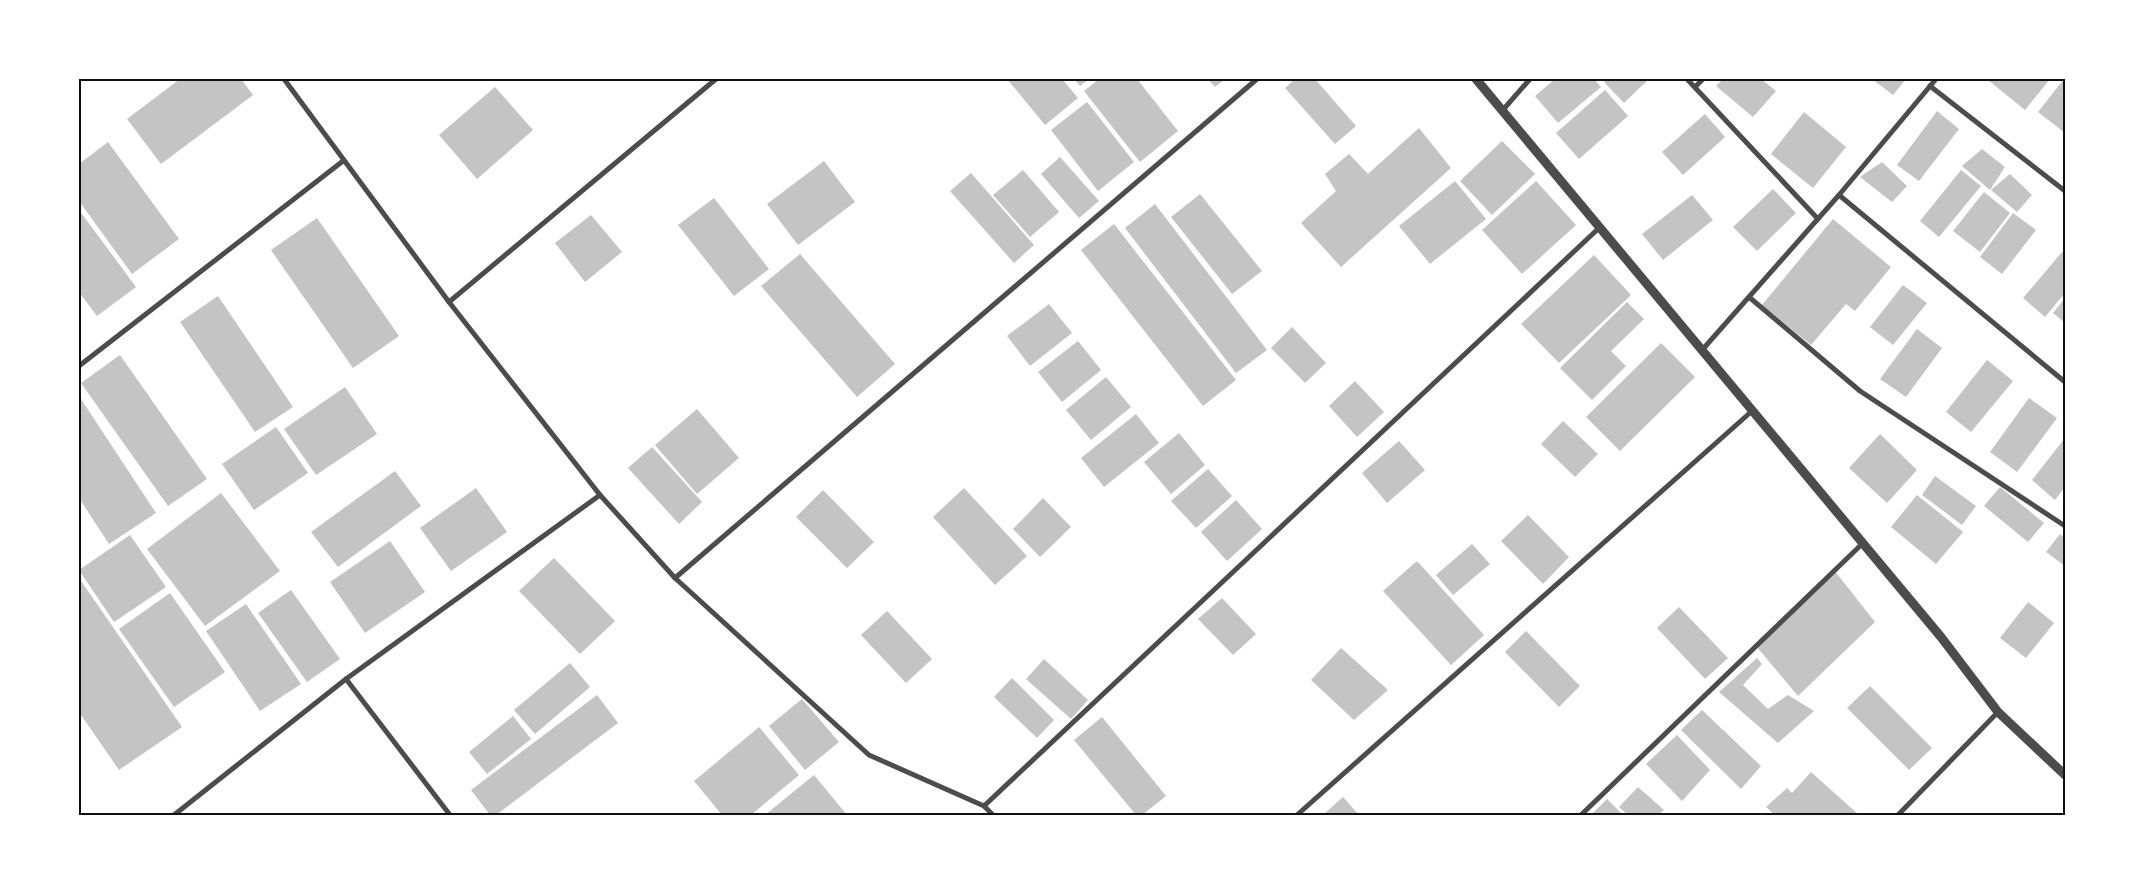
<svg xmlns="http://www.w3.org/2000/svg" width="2144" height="894" font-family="'Nunito Sans',sans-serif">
  <rect width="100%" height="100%" fill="#fff"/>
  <g fill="#c4c4c4">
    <path d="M180 79H241L253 95 161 164 127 119Z"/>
    <path d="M1009 79H1062L1078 98 1045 125 1008 80Z"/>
    <path d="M1074 79H1089L1080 86Z"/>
    <path d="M1099 79H1137L1178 131 1140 162 1084 91Z"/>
    <path d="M1208 79H1225L1215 87Z"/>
    <path d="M1295 79H1315L1356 126 1335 144 1285 88Z"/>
    <path d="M1555 79H1594L1601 87 1558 123 1535 96Z"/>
    <path d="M1608 79H1649L1624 103 1604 82Z"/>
    <path d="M1723 79H1761L1776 91 1753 117 1716 86Z"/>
    <path d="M1872 79H1906L1893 95Z"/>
    <path d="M1989 79H2050L2025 110 1988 80Z"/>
    <path d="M2064 79H2065V133L2038 112Z"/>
    <path d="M495 87 533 130 477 179 439 135Z"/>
    <path d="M1605 90 1628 116 1579 159 1556 133Z"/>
    <path d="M1087 102 1134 162 1098 191 1051 130Z"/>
    <path d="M1937 111 1959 129 1919 181 1897 165Z"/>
    <path d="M1804 112 1846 147 1813 188 1771 154Z"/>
    <path d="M1705 114 1725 137 1683 175 1662 152Z"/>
    <path d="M1419 128 1451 168 1341 267 1301 223 1336 191 1325 174 1349 154 1368 174Z"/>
    <path d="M1502 141 1535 174 1492 215 1460 181Z"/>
    <path d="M108 142 179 239 132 274 79 201V164Z"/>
    <path d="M1982 149 2005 167 1990 190 1962 166Z"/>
    <path d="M1060 157 1099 201 1079 218 1041 174Z"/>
    <path d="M824 161 855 202 798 245 767 204Z"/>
    <path d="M1882 162 1907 186 1892 202 1860 177Z"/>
    <path d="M1023 170 1059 212 1030 237 993 195Z"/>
    <path d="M1961 170 1981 186 1939 237 1920 221Z"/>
    <path d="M971 173 1034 245 1014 263 950 191Z"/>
    <path d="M2010 174 2032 195 2017 212 1991 190Z"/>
    <path d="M1455 181 1486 219 1430 264 1399 226Z"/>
    <path d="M1536 181 1576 225 1522 274 1482 230Z"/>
    <path d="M1773 189 1796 213 1757 251 1733 227Z"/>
    <path d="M1984 192 2010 213 1980 252 1953 231Z"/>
    <path d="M1200 194 1262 271 1232 294 1171 217Z"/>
    <path d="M1692 195 1713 220 1663 260 1642 234Z"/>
    <path d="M714 198 769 269 734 296 678 225Z"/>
    <path d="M1155 204 1267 350 1236 373 1125 228Z"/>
    <path d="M79 210 136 287 97 316 79 292Z"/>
    <path d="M2013 213 2036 230 2002 274 1980 257Z"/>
    <path d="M591 215 622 252 585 282 555 243Z"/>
    <path d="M317 218 399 336 353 368 271 250Z"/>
    <path d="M1833 219 1891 267 1855 311 1846 304 1811 345 1762 305Z"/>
    <path d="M1114 224 1236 380 1203 406 1081 250Z"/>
    <path d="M2062 252 2065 254V293L2045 317 2023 298Z"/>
    <path d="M800 254 895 364 857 397 761 286Z"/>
    <path d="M1594 255 1631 295 1559 363 1521 324Z"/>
    <path d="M1903 285 1927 303 1893 345 1870 327Z"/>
    <path d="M218 296 293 407 255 432 180 322Z"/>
    <path d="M2065 298V323L2053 313Z"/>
    <path d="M1627 302 1644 319 1611 351 1626 366 1592 400 1560 368Z"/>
    <path d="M1049 304 1072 333 1030 366 1007 336Z"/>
    <path d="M1292 327 1326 363 1305 383 1271 348Z"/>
    <path d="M1917 329 1942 348 1906 397 1880 379Z"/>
    <path d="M1078 341 1101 370 1062 402 1038 372Z"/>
    <path d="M1661 343 1695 377 1620 451 1586 417Z"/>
    <path d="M120 355 207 479 168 506 81 383Z"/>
    <path d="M1987 360 2013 381 1971 432 1946 412Z"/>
    <path d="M1106 377 1131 407 1091 440 1066 410Z"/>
    <path d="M1355 381 1384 412 1357 437 1329 406Z"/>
    <path d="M345 387 377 434 316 475 284 429Z"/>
    <path d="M79 396 156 513 109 544 79 498Z"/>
    <path d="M2029 398 2057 418 2017 472 1990 452Z"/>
    <path d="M697 409 739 458 697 494 655 445Z"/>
    <path d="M1136 414 1159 443 1104 487 1081 458Z"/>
    <path d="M1563 421 1598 454 1575 477 1541 444Z"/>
    <path d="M276 427 308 473 254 510 222 464Z"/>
    <path d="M1179 433 1205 465 1171 494 1144 462Z"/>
    <path d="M1880 434 1917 470 1887 503 1849 468Z"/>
    <path d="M2065 438V487L2055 500 2032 480Z"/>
    <path d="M1399 441 1425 470 1387 503 1362 473Z"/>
    <path d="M652 447 702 502 679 524 628 468Z"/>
    <path d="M1208 469 1232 496 1196 528 1171 501Z"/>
    <path d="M395 471 421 506 338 567 311 532Z"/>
    <path d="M1935 476 1976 506 1962 525 1922 495Z"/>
    <path d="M2000 487 2044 523 2028 542 1984 506Z"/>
    <path d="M476 488 507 532 451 571 420 528Z"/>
    <path d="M964 488 1027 556 995 585 933 517Z"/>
    <path d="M823 490 874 542 847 568 796 517Z"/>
    <path d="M221 493 280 571 205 626 147 549Z"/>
    <path d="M1917 495 1963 532 1936 564 1891 527Z"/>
    <path d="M1043 498 1071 527 1040 557 1013 529Z"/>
    <path d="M1236 500 1262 529 1227 561 1201 532Z"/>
    <path d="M1528 515 1569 557 1543 584 1501 541Z"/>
    <path d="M2060 534 2065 538V566L2046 552Z"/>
    <path d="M130 535 166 587 114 622 79 570Z"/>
    <path d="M390 541 425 592 365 633 330 582Z"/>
    <path d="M1472 544 1490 564 1453 595 1436 575Z"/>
    <path d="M554 558 615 621 580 654 519 591Z"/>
    <path d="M1417 561 1484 635 1451 665 1383 591Z"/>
    <path d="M1834 570 1875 622 1798 696 1756 646Z"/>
    <path d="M79 578 182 727 119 770 79 712Z"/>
    <path d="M291 590 340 659 307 682 258 613Z"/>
    <path d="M170 593 225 672 174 707 119 629Z"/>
    <path d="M1222 598 1256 634 1233 655 1198 619Z"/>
    <path d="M2028 602 2054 623 2026 658 2000 638Z"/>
    <path d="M246 604 301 684 260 711 206 631Z"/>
    <path d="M1679 607 1728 658 1705 679 1657 628Z"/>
    <path d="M887 611 932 659 906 683 861 635Z"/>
    <path d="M1526 631 1580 686 1559 707 1505 652Z"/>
    <path d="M1341 648 1388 690 1354 720 1311 680Z"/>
    <path d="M1757 658 1762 664 1743 685 1768 709 1788 695 1814 711 1778 743 1719 692Z"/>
    <path d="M1044 659 1088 700 1071 719 1026 679Z"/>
    <path d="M570 663 590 687 535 734 514 710Z"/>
    <path d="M1012 678 1054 720 1037 738 994 697Z"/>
    <path d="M1870 686 1932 748 1909 770 1847 708Z"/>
    <path d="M597 695 618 723 496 815H490L471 790Z"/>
    <path d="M802 699 839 742 805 770 769 726Z"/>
    <path d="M1702 710 1761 766 1741 789 1681 730Z"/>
    <path d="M513 716 531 739 487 774 469 752Z"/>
    <path d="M1102 717 1166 796 1142 815H1136L1074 740Z"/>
    <path d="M759 727 799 775 751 815H722L694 781Z"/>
    <path d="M1677 735 1710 770 1682 801 1646 764Z"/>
    <path d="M1811 772 1859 815H1775L1766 807 1787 788 1792 793Z"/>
    <path d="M814 775 847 815H765Z"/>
    <path d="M1638 787 1664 810 1658 815H1628L1619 807Z"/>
    <path d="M1343 797 1359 815H1323Z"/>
    <path d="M1607 799 1623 815H1591Z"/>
  </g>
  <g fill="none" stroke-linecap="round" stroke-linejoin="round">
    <g stroke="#4c4c4c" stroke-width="5">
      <path d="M284 79 449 302 600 495 675 578 869 755 984 806 993 815"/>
      <path d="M1687 79 1818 219"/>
      <path d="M1930 86 2065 191"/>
      <path d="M1695 87 1703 79"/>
      <path d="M1502 111 1530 79"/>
      <path d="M1839 195 2065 382"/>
      <path d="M1749 297 1860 391 2065 526"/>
      <path d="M449 302 716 79"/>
      <path d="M1703 349 1839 195 1936 79"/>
      <path d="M79 366 343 161"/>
      <path d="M675 578 1257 79"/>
      <path d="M346 679 450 815"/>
      <path d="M984 806 1599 228"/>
      <path d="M174 815 346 679 600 495"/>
      <path d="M1297 815 1752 411"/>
      <path d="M1581 815 1862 544"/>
      <path d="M1898 815 1998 712"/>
    </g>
    <path stroke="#4c4c4c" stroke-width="9" d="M1476 79 1941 637 1998 712 2065 775"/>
  </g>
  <rect width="2144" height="894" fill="none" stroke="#ffffff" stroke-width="160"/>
  <rect x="80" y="80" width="1984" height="734" fill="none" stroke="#111" stroke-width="2"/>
</svg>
